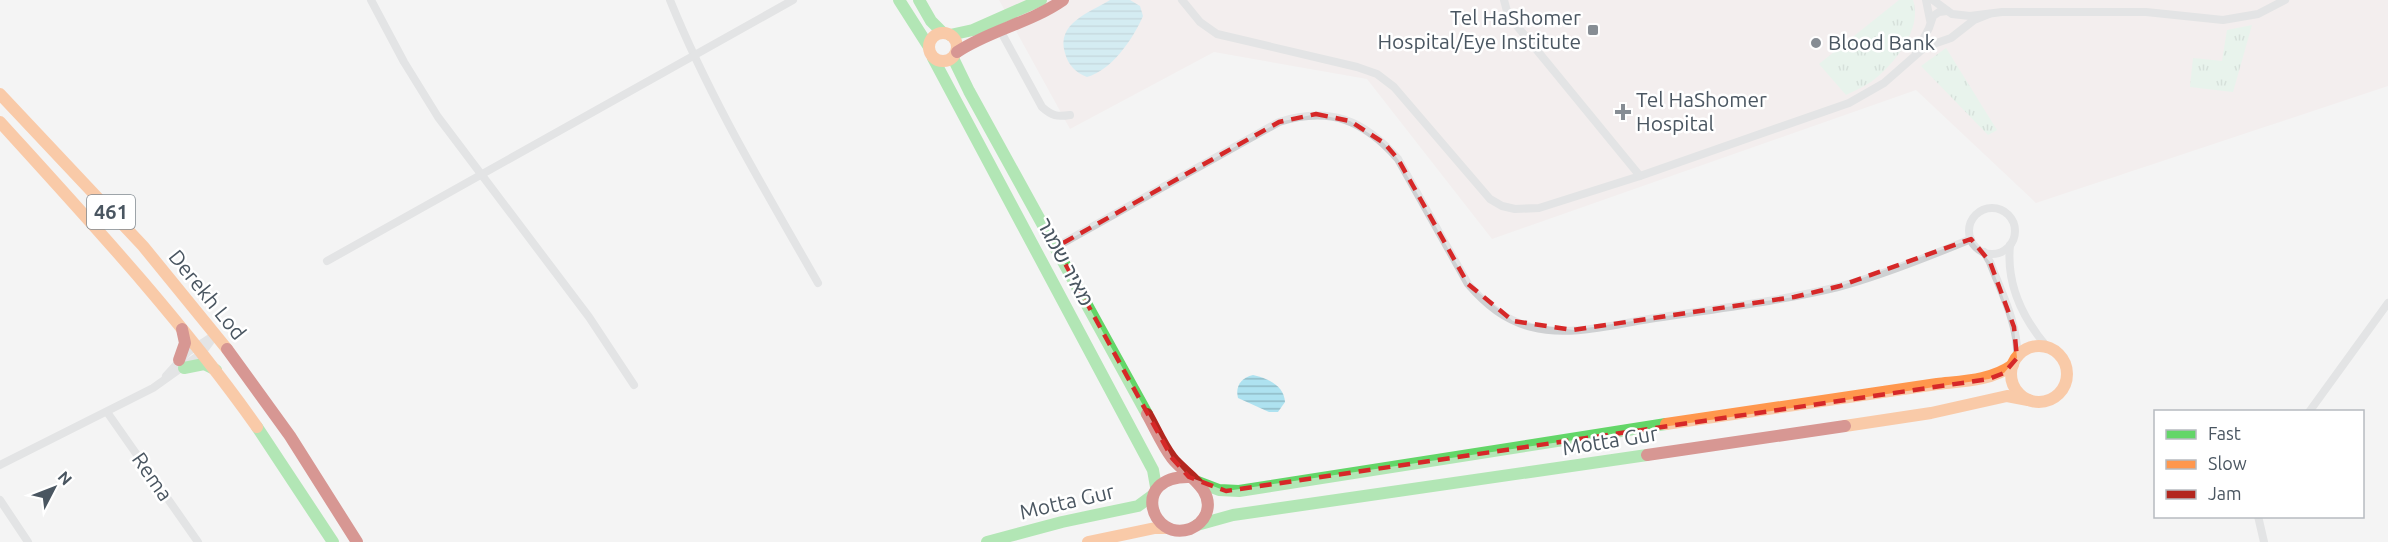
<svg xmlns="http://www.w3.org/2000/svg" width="2388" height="542" font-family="Ubuntu,'Noto Sans Hebrew',sans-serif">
  <defs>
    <pattern id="grass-tufts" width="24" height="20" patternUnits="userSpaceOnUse" patternTransform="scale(1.5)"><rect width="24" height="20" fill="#d9f2e3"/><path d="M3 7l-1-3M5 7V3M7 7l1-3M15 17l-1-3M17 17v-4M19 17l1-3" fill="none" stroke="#b2c7bb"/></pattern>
    <pattern id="water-rules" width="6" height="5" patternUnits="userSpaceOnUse" patternTransform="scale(1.5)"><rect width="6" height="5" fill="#aee2f0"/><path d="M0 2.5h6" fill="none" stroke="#90bac6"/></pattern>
  </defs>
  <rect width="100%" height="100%" fill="#f4f4f4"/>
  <path fill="#f1e7e6" d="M999 0H2388V86L2036 203 1916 90 1492 239 1367 79 1214 52 1070 129Z"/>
  <g fill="url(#grass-tufts)">
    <path d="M1899 0H1913C1923 29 1894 65 1871 82 1863 87 1854 91 1846 95L1819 64Z"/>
    <path d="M2252 25 2233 92 2190 87 2193 58 2222 61 2227 30Z"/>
    <path d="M1946 48 1997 130 1988 135 1921 66Z"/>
  </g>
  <g fill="url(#water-rules)">
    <path d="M1110 0H1130L1140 6 1143 16C1133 39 1112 70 1087 77 1076 73 1068 65 1065 53 1056 23 1089 13 1110 0Z"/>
    <path d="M1253 375C1267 378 1284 385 1285 402L1278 412H1269L1238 398C1235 386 1241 378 1253 375Z"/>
  </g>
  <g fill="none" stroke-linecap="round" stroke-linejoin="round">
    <g stroke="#ced0d2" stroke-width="8">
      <path d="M371 0 404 62 438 117 589 317 634 385"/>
      <path d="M670 0C710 99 765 190 818 283"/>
      <path d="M1182 0 1200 22 1217 34 1357 67 1377 74 1394 87 1490 199 1502 206 1515 209 1539 208 1640 176 1849 103 1884 83 1925 47 1951 38 1974 20 1989 14"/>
      <path d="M1504 0 1508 15 1640 176"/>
      <path d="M1926 0 1930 20"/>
      <path d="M1933 0 1952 14 1970 16 2002 12H2146L2223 20 2258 14 2285 0"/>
      <path d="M1000 30 1042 107C1052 116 1057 117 1070 115"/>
      <path d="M1916 53 1929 28 1933 16 1939 12 1947 11"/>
      <circle cx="1992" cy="231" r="23"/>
      <path d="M2010 245C2006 285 2022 318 2048 348"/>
      <path d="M1056 247 1279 122C1330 106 1364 120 1398 159L1468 284C1486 305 1505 320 1531 327 1569 337 1611 325 1649 319 1712 309 1776 302 1838 287 1880 276 1930 256 1971 239"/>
      <path d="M1984 252 1990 262C2001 292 2019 325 2017 358"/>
      <path d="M327 261 793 0"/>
      <path d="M166 376 188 352 213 336"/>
      <path d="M107 412 198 542"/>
      <path d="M2309 412 2388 303"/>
      <path d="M0 465 153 388 202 353 216 334"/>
      <path d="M0 500 28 542"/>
      <path d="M2258 516 2264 542"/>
    </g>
    <g stroke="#63d668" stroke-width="12">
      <path d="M899 0 929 47"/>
      <path d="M919 0 931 21 943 33"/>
      <path d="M950 35 973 30 1041 0"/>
      <path d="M933 58 1153 470 1156 487"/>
      <path d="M953 58 969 91 1147 414"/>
      <path d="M184 368 204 364 216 370"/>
      <path d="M257 427 333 542"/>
      <path d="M1198 482 1219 490 1239 491 1666 424"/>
      <path d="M1197 525 1233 515 1647 455"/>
      <path d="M987 542 1062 522 1138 506 1153 495"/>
    </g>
    <g stroke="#ff974d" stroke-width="12">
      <circle cx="943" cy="47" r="14"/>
      <path d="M0 94 143 246 227 349"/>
      <path d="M0 122C89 220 180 318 257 427"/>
      <circle cx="2039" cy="374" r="28"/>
      <path d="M1666 424 1937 384C1964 381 1990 381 2013 365"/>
      <path d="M1845 426 1931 413 2007 396 2028 400"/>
      <path d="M1088 542 1155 528H1167"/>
    </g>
    <g stroke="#b3261e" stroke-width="12">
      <path d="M957 52C990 30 1030 23 1063 0"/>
      <path d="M227 349 290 436 357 542"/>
      <path d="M179 360 185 343 182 329"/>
      <path d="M1147 414C1155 428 1162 445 1172 458 1184 474 1216 489 1206 514 1203 521 1197 526 1190 529 1151 542 1130 476 1189 477"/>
      <path d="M1647 455 1845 426"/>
    </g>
  </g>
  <path d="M0 0H2388V542H0ZM1316 114 1350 121 1384 143 1398 159 1468 284 1513 321 1573 330 1794 297 1840 286 1971 239 1990 262 2014 327 2017 358 2004 373 1989 379 1226 491 1189 477 1172 458 1056 247 1279 122Z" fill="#f4f4f4" fill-opacity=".55" fill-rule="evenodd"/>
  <path fill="none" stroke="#d62828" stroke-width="4.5" stroke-dasharray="12 8" stroke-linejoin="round" d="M1316 114 1350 121 1384 143 1398 159 1468 284 1513 321 1573 330 1794 297 1840 286 1971 239 1990 262 2014 327 2017 358 2004 373 1989 379 1226 491 1189 477 1172 458 1056 247 1279 122Z"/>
  <g fill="#868d94" stroke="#fff" stroke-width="2">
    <rect x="1587" y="24" width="12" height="12" rx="3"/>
    <circle cx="1816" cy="43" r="6"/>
    <path d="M1620 103h6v6h6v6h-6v6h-6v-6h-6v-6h6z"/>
  </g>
  <g text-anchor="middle" stroke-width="5" stroke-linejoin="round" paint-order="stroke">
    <rect fill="#fff" stroke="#808990" stroke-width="1.5" x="87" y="195" width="48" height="34" rx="4.5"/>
    <g font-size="20" font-weight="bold" fill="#4a5661">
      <text x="111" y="219">461</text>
    </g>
    <g font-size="21" fill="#4a5661" stroke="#fff" text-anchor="start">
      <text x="1581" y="25" text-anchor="end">Tel HaShomer<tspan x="1581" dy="24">Hospital/Eye Institute</tspan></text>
      <text x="1828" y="50">Blood Bank</text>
      <text x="1636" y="107">Tel HaShomer<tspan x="1636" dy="24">Hospital</tspan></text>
    </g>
    <g font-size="21" fill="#4a5661" stroke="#fff">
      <text transform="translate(1065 262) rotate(62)" y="7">מאיר שמגר</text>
      <text transform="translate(207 295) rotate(51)" y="7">Derekh Lod</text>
      <text transform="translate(1610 441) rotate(-9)" y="7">Motta Gur</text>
      <text transform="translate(152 477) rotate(55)" y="7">Rema</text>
      <text transform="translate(1067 502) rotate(-13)" y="7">Motta Gur</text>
    </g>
  </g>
  <rect x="2154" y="410" width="210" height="108" fill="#ffffff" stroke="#b7bbc0" stroke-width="1.5"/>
  <rect x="2166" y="430" width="30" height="9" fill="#63d668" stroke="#b7bbc0" stroke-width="1.5"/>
  <text x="2208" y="440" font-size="18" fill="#4a5661">Fast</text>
  <rect x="2166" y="460" width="30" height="9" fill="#ff974d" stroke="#b7bbc0" stroke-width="1.5"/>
  <text x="2208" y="470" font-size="18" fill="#4a5661">Slow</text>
  <rect x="2166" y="490" width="30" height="9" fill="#b3261e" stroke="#b7bbc0" stroke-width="1.5"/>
  <text x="2208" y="500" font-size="18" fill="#4a5661">Jam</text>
  <g transform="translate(54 488) rotate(48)" stroke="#ffffff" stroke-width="4.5" paint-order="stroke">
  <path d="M0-4.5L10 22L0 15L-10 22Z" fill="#4a5661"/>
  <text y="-9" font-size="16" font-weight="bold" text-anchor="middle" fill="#4a5661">N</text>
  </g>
</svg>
